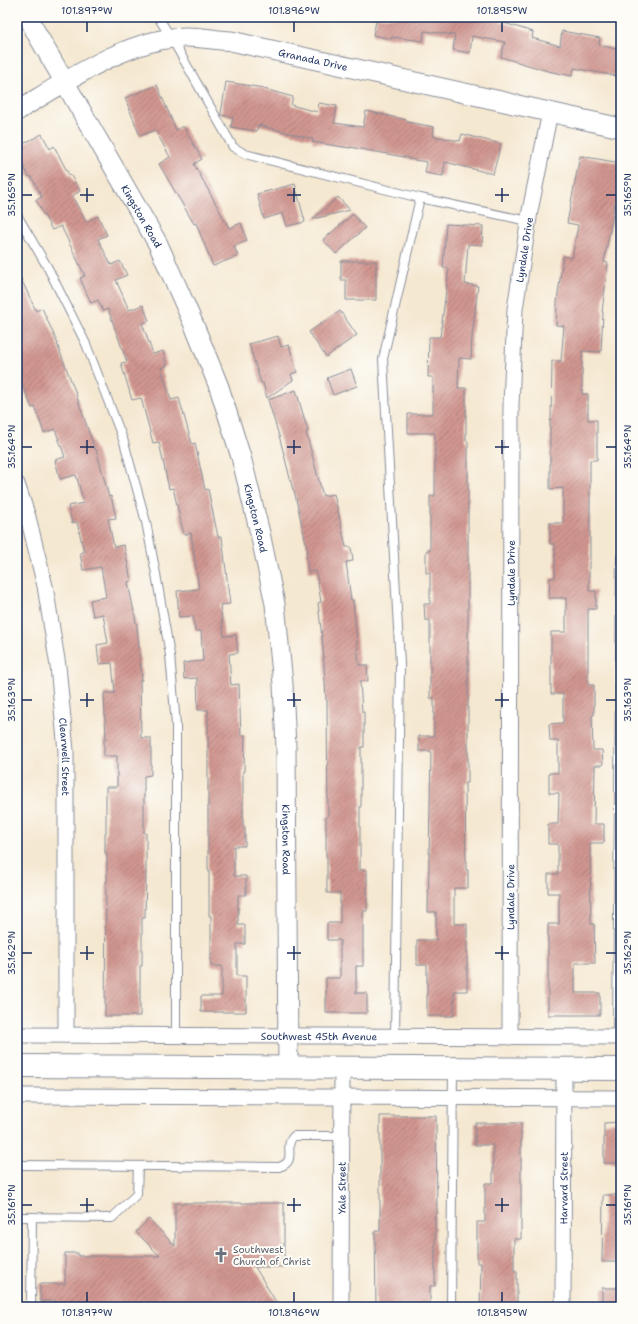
<svg xmlns="http://www.w3.org/2000/svg" width="638" height="1324" font-family="'Shantell Sans',sans-serif">
  <defs>
    <pattern id="building-hatch" width="6" height="6" patternUnits="userSpaceOnUse"><rect width="6" height="6" fill="#d19690"/><path d="M-1 1l2-2M0 6l6-6M5 7l2-2" fill="none" stroke="#a97b79"/></pattern>
  </defs>
  <rect width="100%" height="100%" fill="#fdfcf7"/>
  <filter id="ink" filterUnits="userSpaceOnUse"><feTurbulence type="fractalNoise" baseFrequency=".025" numOctaves="2"/><feDisplacementMap in="SourceGraphic" scale="8" xChannelSelector="R" yChannelSelector="G"/><feConvolveMatrix kernelMatrix="1 2 1 2 8 2 1 2 1" color-interpolation-filters="sRGB"/></filter>
  <filter id="wash" filterUnits="userSpaceOnUse"><feTurbulence type="fractalNoise" baseFrequency=".012" numOctaves="4" result="noise"/><feDisplacementMap in="SourceGraphic" scale="16" xChannelSelector="R" yChannelSelector="G"/><feGaussianBlur stdDeviation="0.9" result="paint"/><feColorMatrix in="noise" values="0 0 0 0 0 0 0 0 0 0 0 0 0 0 0 0 0 1.4 0 .05"/><feComposite in="paint" operator="in"/></filter>
  <g filter="url(#wash)">
    <rect width="100%" height="100%" fill="#f5e8d1"/>
    <g id="blocks">
      <g fill="url(#building-hatch)">
        <path d="M377 17H488L495 18V20L533 32 532 38 560 46 562 31 600 38 599 45 621 50V77L574 68 572 76 548 71 501 57 505 42 472 36 470 53 453 50 455 35 424 31 423 41 392 37V39L373 35Z"/>
        <path d="M226 82 264 88V89L293 97 291 105 317 112 319 103 337 106 334 123 363 127 366 111 407 120V122L434 127 433 136 460 141 462 134 501 144 493 174 445 162 443 176 425 173 427 162 408 159 409 158 350 147V148L312 142 313 139 258 125 257 131 231 127 233 117 221 115V114Z"/>
        <path d="M157 85 176 130 183 126 202 159 194 164 229 228 241 223 247 241 234 246 238 256 213 266 196 223 194 224 159 164 170 157 155 130 140 136 125 98Z"/>
        <path d="M42 134 50 149 54 146 69 175 70 174 80 191 72 196 86 222 98 216 107 235 98 239 111 265 120 261 127 275 116 280 129 310 143 305 149 321 142 323 153 354 163 351 167 366 161 368 171 400 179 398 192 444 195 443 205 490 208 489 218 537H222L230 604 220 605 224 636 236 635 238 653 229 654 231 685 239 684 241 735H245L244 771H243V827H245V846H234V876H246V895H238V925H245V944H237V976H246V1012H201V996H222V966H211V916H209V869H208V710H198L197 678 184 679 183 663 203 661 201 631H195L193 616 179 617 177 591 199 589 191 533 184 535 173 488 169 489 159 442 153 443 141 398 132 400 121 363 127 362 108 309 103 311 98 300 91 303 80 278 85 276 61 226 52 230 36 200 42 197 31 176 29 177 24 167 17 171V147Z"/>
        <path d="M580 156 621 163V204L615 203 604 262 608 263 602 312H603L601 352 582 351V394H588V420H597V460H590V562H589V591H596V609H588V685H594V715H592L593 750H602L603 765H595L594 824H604V843H590L591 924H594L595 963H575V993H600V1015H548V924H559V893H548V874H558V844H548V824H558L559 793H549V773H558V741H550L549 724 563 723V694H551V632H566V598H549L550 578H555V544H550V523H563V488L550 489V420H551L552 361H561L564 326 556 325 557 302 563 256 572 258 578 225 567 223Z"/>
        <path d="M295 184 305 222 287 226 283 213 264 219 257 194Z"/>
        <path d="M338 197 350 210 313 219Z"/>
        <path d="M353 214 365 228 336 254 323 240Z"/>
        <path d="M446 224 483 226 482 245 468 244 465 284 478 286 472 336 471 359 459 358 458 388H466V441H468V783H465L466 870H468V888H454V924H467V991H454V1016H427V965H417V940H436V912H428L431 751H419V736H434V698H430V620H425L424 604H430V573H426V551H430V496H435V433H408V414H433V377H428L429 337H440L449 268H443Z"/>
        <path d="M341 261H376V300H346V280H341Z"/>
        <path d="M17 270 36 311 42 308 58 344H57L75 391 95 450 96 449 109 497 111 496 116 518 108 519 114 547 124 545 131 581 128 582 137 627 142 680H140L141 738H151V775L144 776V833H146V872L145 918H142V966H140V1016H105L106 882H107V853H105V833H106V787H117V756H104V739H106L104 693H115L112 663 99 664 97 645 108 643 103 614 93 616 90 600 106 597 101 567 83 570 80 553 84 552 77 522 72 523 68 506 84 503 76 475 60 479 55 460 65 457 55 429 44 433 35 407 32 408 17 372 22 370 17 358Z"/>
        <path d="M340 311 357 335 326 357 309 332Z"/>
        <path d="M278 336 281 347 289 345 297 372 291 374 293 380 267 398 263 383H261L249 344Z"/>
        <path d="M351 369 357 386 333 395 327 378Z"/>
        <path d="M296 390 308 431 306 432 323 496 334 494 346 547H351L353 561 346 562 351 600H353L359 665H367L368 681H360L362 712H364V747H361V806H360V870H367V911H363V966H356V993H367V1013H326V978H340V940H327V923H340V893H327V857H326V817H328L327 700H326L323 647 318 603 321 602 316 571 308 572 306 552H308L294 490H293L280 439 268 400Z"/>
        <path d="M380 1116H436L437 1214H435V1286H430V1307H376L375 1231H380Z"/>
        <path d="M621 1122V1163H604V1123Z"/>
        <path d="M475 1123H521V1239H514V1271H517V1307H480L481 1263H477V1222H485V1183H493V1145H475Z"/>
        <path d="M603 1195H621V1262H602Z"/>
        <path d="M175 1203H284V1267H255L279 1307H56V1301H40V1284H65V1253H78V1256H160L136 1232 149 1219 175 1246Z"/>
        <rect x="602" y="1288" width="19" height="19"/>
      </g>
    </g>
  </g>
  <g filter="url(#ink)">
    <use href="#blocks" fill-opacity="0" stroke="#888c98" stroke-width="1"/>
    <g fill="none" stroke-linecap="round" stroke-linejoin="round">
      <defs>
        <g id="service">
          <path d="M158 17 172 39 233 147 245 154 420 198 528 221"/>
          <path d="M17 215 48 268 86 344 124 442 146 522 156 574 170 655 176 725V1035"/>
          <path d="M395 1036 400 664 383 359 420 198"/>
          <path d="M617 1037 621 557"/>
          <path d="M17 1165 279 1167C299 1161 282 1146 294 1136H342"/>
          <path d="M17 1217 112 1218 137 1194 138 1166"/>
          <path d="M31 1307 32 1217"/>
          <path d="M451 1307 453 1070"/>
        </g>
        <g id="minor">
          <path id="s1" d="M17 484 28 517 45 586 58 666 66 751V1035"/>
          <path id="s2" d="M17 1035 621 1037"/>
          <path id="s3" d="M510 1037 511 406 515 309 530 211 550 112"/>
          <path d="M17 1096 621 1098"/>
          <path id="s4" d="M341 1307 342 1068"/>
          <path id="s5" d="M563 1307 564 1069"/>
        </g>
        <g id="tertiary">
          <path id="s6" d="M29 17 34 29 158 244 194 325 219 387 241 457 260 533 275 604 283 684 286 747 288 1068"/>
          <path id="s7" d="M17 111C65 82 128 38 186 37 201 37 216 40 231 41L621 128"/>
        </g>
        <path id="secondary" d="M17 1066 621 1069"/>
      </defs>
      <use href="#service" stroke="#888c98" stroke-width="10"/>
      <use href="#minor" stroke="#888c98" stroke-width="17"/>
      <use href="#tertiary" stroke="#888c98" stroke-width="21"/>
      <use href="#secondary" stroke="#888c98" stroke-width="24"/>
      <use href="#service" stroke="#fff" stroke-width="8"/>
      <use href="#minor" stroke="#fff" stroke-width="15"/>
      <use href="#tertiary" stroke="#fff" stroke-width="19"/>
      <use href="#secondary" stroke="#fff" stroke-width="22"/>
    </g>
  </g>
  <path fill="none" stroke="#1b2f5e" stroke-width="1.5" d="M87 22V32M294 22V32M502 22V32M87 188V202M294 188V202M502 188V202M22 195H32M80 195H94M287 195H301M495 195H509M606 195H616M87 440V454M294 440V454M502 440V454M22 447H32M80 447H94M287 447H301M495 447H509M606 447H616M87 693V707M294 693V707M502 693V707M22 700H32M80 700H94M287 700H301M495 700H509M606 700H616M87 946V960M294 946V960M502 946V960M22 953H32M80 953H94M287 953H301M495 953H509M606 953H616M87 1198V1212M294 1198V1212M502 1198V1212M22 1205H32M80 1205H94M287 1205H301M495 1205H509M606 1205H616M87 1292V1302M294 1292V1302M502 1292V1302"/>
  <defs>
    <symbol id="church-bare" viewBox="-9 -9 18 18"><path d="M-1.2-6h2.4v3.5h3.3v2.4h-3.3V6h-2.4V-.1h-3.3v-2.4h3.3Z" fill="#6b7280" stroke="#fdfcf7" stroke-width="2.5" paint-order="stroke"/></symbol>
  </defs>
  <g fill-rule="evenodd">
    <use href="#church-bare" x="210" y="1244" width="22" height="22"/>
  </g>
  <g text-anchor="middle" stroke-width="4" stroke-linejoin="round" paint-order="stroke">
    <g font-size="10" fill="#1b2f5e" stroke="#fdfcf7">
      <text dy="4" stroke="none"><textPath href="#s7" startOffset="316">Granada Drive</textPath></text>
      <text dy="4" stroke="none"><textPath href="#s6" startOffset="229">Kingston Road</textPath></text>
      <text dy="4" stroke="none"><textPath href="#s3" startOffset="788">Lyndale Drive</textPath></text>
      <text dy="4" stroke="none"><textPath href="#s6" startOffset="553">Kingston Road</textPath></text>
      <text dy="4" stroke="none"><textPath href="#s3" startOffset="464">Lyndale Drive</textPath></text>
      <text dy="4" stroke="none"><textPath href="#s1" startOffset="278">Clearwell Street</textPath></text>
      <text dy="4" stroke="none"><textPath href="#s6" startOffset="877">Kingston Road</textPath></text>
      <text dy="4" stroke="none"><textPath href="#s3" startOffset="140">Lyndale Drive</textPath></text>
      <text dy="4" stroke="none"><textPath href="#s2" startOffset="302">Southwest 45th Avenue</textPath></text>
      <text dy="4" stroke="none"><textPath href="#s4" startOffset="119">Yale Street</textPath></text>
      <text dy="4" stroke="none"><textPath href="#s5" startOffset="119">Harvard Street</textPath></text>
    </g>
    <g font-size="10" fill="#5b616d" stroke="#fdfcf7" text-anchor="start">
      <text x="233" y="1253">Southwest<tspan x="233" dy="12">Church of Christ</tspan></text>
    </g>
  </g>
  <rect width="638" height="1324" fill="none" stroke="#fdfcf7" stroke-width="44"/>
  <rect x="22" y="22" width="594" height="1280" fill="none" stroke="#1b2f5e" stroke-width="1.5"/>
  <g font-size="10" text-anchor="middle" fill="#1b2f5e">
    <text x="87" y="14">101.897°W</text>
    <text x="294" y="14">101.896°W</text>
    <text x="502" y="14">101.895°W</text>
    <text transform="translate(11 195) rotate(-90)" y="4">35.165°N</text>
    <text transform="translate(627 195) rotate(-90)" y="4">35.165°N</text>
    <text transform="translate(11 447) rotate(-90)" y="4">35.164°N</text>
    <text transform="translate(627 447) rotate(-90)" y="4">35.164°N</text>
    <text transform="translate(11 700) rotate(-90)" y="4">35.163°N</text>
    <text transform="translate(627 700) rotate(-90)" y="4">35.163°N</text>
    <text transform="translate(11 953) rotate(-90)" y="4">35.162°N</text>
    <text transform="translate(627 953) rotate(-90)" y="4">35.162°N</text>
    <text transform="translate(11 1205) rotate(-90)" y="4">35.161°N</text>
    <text transform="translate(627 1205) rotate(-90)" y="4">35.161°N</text>
    <text x="87" y="1316">101.897°W</text>
    <text x="294" y="1316">101.896°W</text>
    <text x="502" y="1316">101.895°W</text>
  </g>
</svg>
